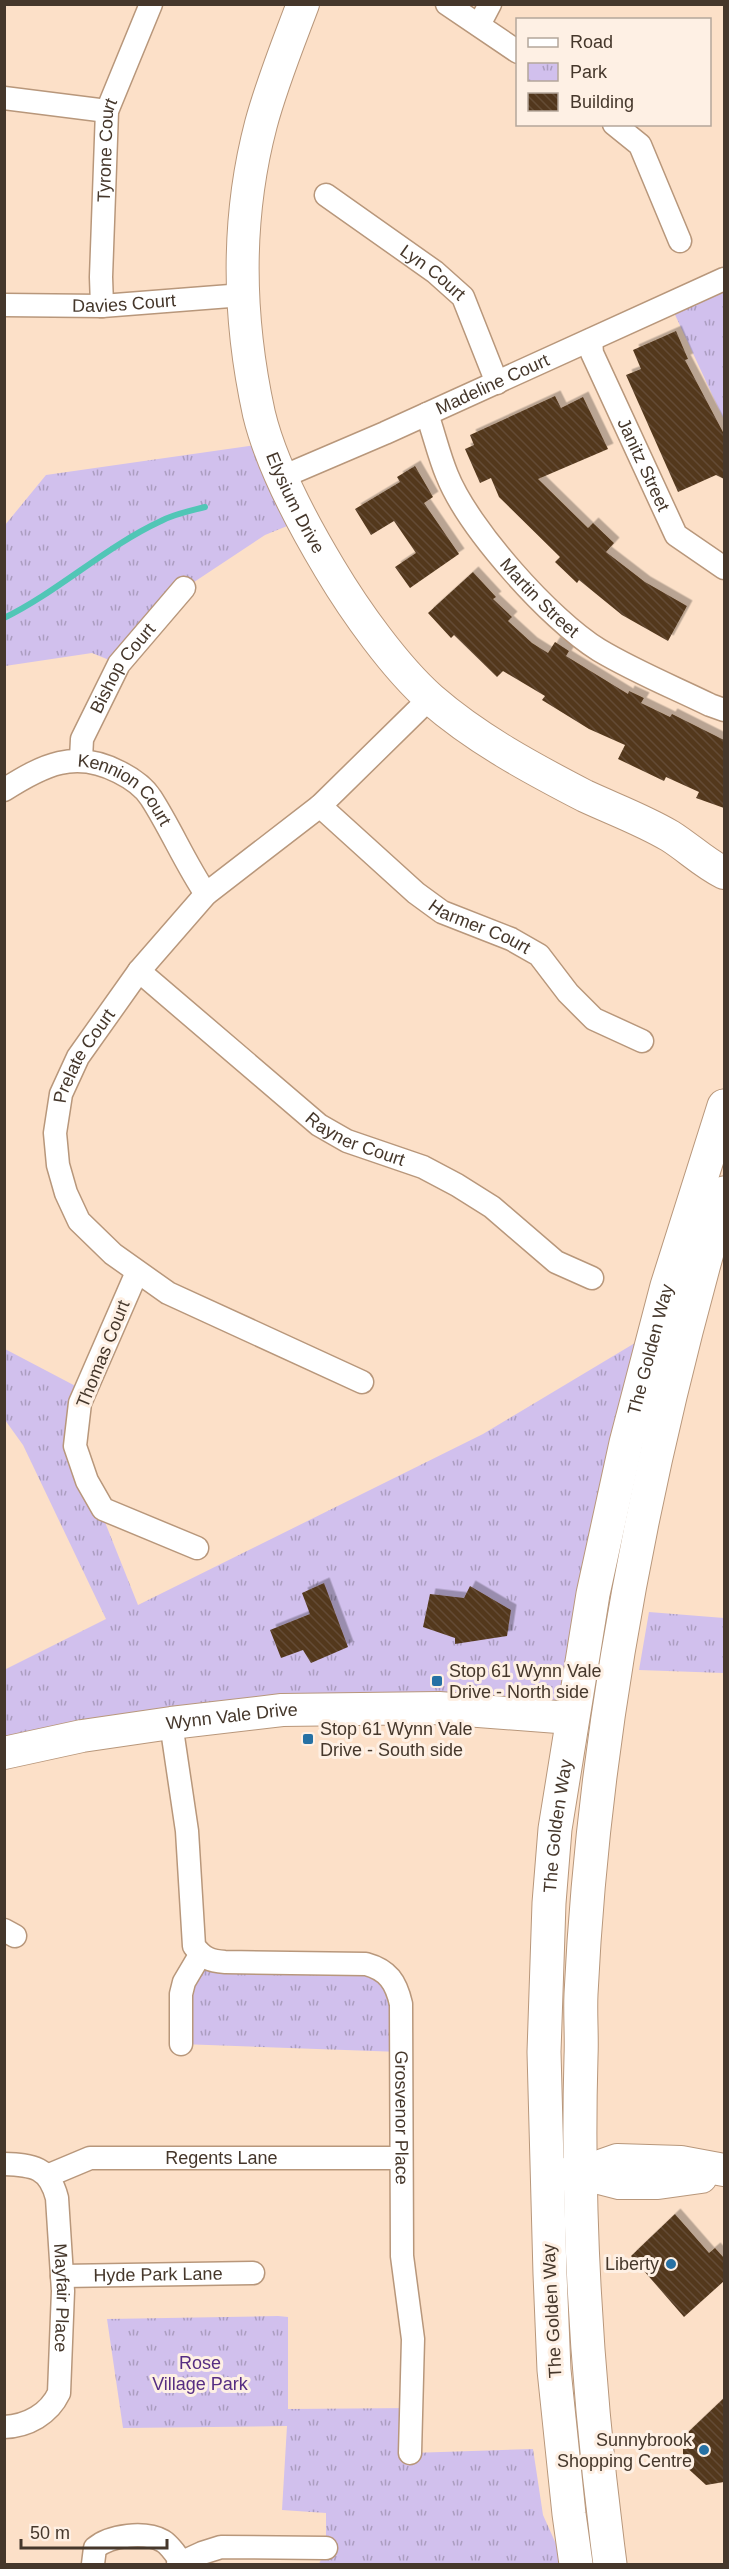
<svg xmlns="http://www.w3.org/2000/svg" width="729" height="2569" font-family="Helvetica,sans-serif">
  <defs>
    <pattern id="park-tufts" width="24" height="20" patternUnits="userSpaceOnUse" patternTransform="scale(1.5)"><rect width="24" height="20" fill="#d1c0ed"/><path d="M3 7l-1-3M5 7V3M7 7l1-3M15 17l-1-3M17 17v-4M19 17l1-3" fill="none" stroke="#ab9dc0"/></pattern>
    <pattern id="building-back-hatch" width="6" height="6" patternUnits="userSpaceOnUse" patternTransform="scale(1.5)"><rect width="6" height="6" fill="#52371d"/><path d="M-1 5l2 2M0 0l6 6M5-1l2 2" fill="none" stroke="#644c35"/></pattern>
    <filter id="shadow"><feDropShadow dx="5.5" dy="-5.5" stdDeviation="0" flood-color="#0004"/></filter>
  </defs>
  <rect width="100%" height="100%" fill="#fce0c8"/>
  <g fill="url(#park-tufts)">
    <path d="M724 266V420L670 304 702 289 697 279Z"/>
    <path d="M270 443 302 520 265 535 185 588 119 664 92 653 5 666V525L46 475Z"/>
    <path d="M655 1331 571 1718 503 1701 5 1754 4 1670 106 1619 23 1445 5 1420V1349L85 1391 75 1447 138 1605 483 1434Z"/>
    <path d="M649 1612 724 1618V1673L639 1670Z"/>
    <path d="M200 1955 390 1977 401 2052 181 2044Z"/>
    <path d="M278 2316 288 2317V2409L411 2408V2453L533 2449 543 2515 565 2564H319L326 2548V2513L282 2510 287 2426 123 2428 107 2319Z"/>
  </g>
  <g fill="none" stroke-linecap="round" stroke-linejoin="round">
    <path stroke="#51c6b6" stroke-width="6" d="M4 618C59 591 105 547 161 521 174 514 190 511 205 507"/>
  </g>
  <g fill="url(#building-back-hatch)" filter="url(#shadow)">
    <path d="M676 331 688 359 685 360 724 434V479L716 475 678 492 626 375 641 369 633 350Z"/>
    <path d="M555 396 561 408 583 397 608 449 538 479 588 528 593 523 614 543 606 552 645 582 687 606 668 641 622 615 579 580 577 583 555 562 560 557 499 497 491 478 480 483 465 449 474 445 470 435Z"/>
    <path d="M415 466 433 497 424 503 459 554 410 588 395 567 416 553 394 521 371 535 355 509 400 482 397 477Z"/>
    <path d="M473 572 496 597 493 599 512 617 508 621 532 643 548 653 555 642 569 651 566 656 628 694 629 691 644 698 641 703 670 717 672 714 724 740V808L696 798 699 792 666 777 664 781 618 759 625 745 589 729 542 700 545 696 503 671 497 677 454 635 451 638 428 613Z"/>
    <path d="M324 1583 348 1647 311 1663 303 1650 281 1658 270 1630 310 1614 302 1593Z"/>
    <path d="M470 1586 511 1610 507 1636 455 1644V1638L423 1627 430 1594 464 1598Z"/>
    <path d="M675 2214 709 2253 715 2248 724 2258V2281L684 2317 631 2256Z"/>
    <path d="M724 2398V2482L706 2485 683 2464V2437Z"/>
  </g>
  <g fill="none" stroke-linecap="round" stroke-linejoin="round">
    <defs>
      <g id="street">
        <path d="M447 4 518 52"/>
        <path d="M479 25 490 4"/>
        <path d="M4 98 107 111"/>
        <path d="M614 124 640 145 680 241"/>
        <path id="s1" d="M326 195 435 272 463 297 497 383"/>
        <path id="s2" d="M4 305 102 306 243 295"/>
        <path id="s3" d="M102 306 101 277 107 111 151 4"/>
        <path id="s4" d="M591 340 592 353 676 535 724 568"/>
        <path id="s5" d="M427 414C434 434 439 456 447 475 468 528 550 620 599 650 634 671 673 687 710 705L724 710"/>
        <path id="s6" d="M282 477 385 433 724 279"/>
        <path id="s7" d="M81 759 82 739 119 664 184 588"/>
        <path id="s8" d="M4 790C43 765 75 749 119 772 131 778 144 787 151 798 171 829 185 863 206 894"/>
        <path id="s9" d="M320 806 416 893 442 912 511 939 539 955 568 993 594 1019 642 1041"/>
        <path id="s10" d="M139 971 319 1125 347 1141 423 1167 457 1185 492 1207 556 1262 592 1278"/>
        <path d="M137 1272 80 1403 75 1446 87 1481 103 1509 197 1548"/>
        <path id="s11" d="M362 1382 168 1293 113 1254 79 1221 66 1193 58 1165 55 1133 61 1094 78 1057 139 971 206 894 320 806 430 698"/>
        <path id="s12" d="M171 1723 187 1831 194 1946C203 1958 210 1961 225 1962L366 1964C388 1970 396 1982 401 2004L402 2256 413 2339 410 2453"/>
        <path d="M4 1930 15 1936"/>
        <path d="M181 2044V1994L184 1982 200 1955"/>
        <path id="s13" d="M4 2164C33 2165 49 2167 57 2198L63 2291 59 2393C49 2414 28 2426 4 2427"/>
        <path id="s14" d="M47 2176 90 2158H401"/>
        <path id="s15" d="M62 2276 253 2273"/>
        <path d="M93 2564 95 2548C110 2535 145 2531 163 2541 171 2546 176 2555 182 2563"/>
        <path d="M178 2564 202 2553 221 2547 326 2548"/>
      </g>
      <g id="secondary">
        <path id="s16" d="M303 4C288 44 272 83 261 124 236 219 238 318 259 414 271 464 303 524 330 569 355 611 395 667 431 699 477 739 531 768 585 796 613 809 643 820 670 836 689 848 704 863 724 873"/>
        <path id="s17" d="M4 1753 82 1736 171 1723 282 1710 439 1708 571 1718"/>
        <path d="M580 2173 619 2183H658L701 2177"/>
        <path d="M554 2175 580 2173 617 2160 681 2162 724 2170"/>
      </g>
      <g id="primary">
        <path id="s18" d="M576 2564 569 2514 554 2370 550 2274 544 2052 549 1903 555 1829 593 1594 626 1443 667 1286 724 1106"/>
        <path d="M610 2564C588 2396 576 2227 581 2057 582 2036 580 2015 581 1994 594 1722 648 1454 724 1193"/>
      </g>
    </defs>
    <use href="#street" stroke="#b8977b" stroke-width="25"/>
    <use href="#secondary" stroke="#b8977b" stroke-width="34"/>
    <use href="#primary" stroke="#b8977b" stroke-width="35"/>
    <use href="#street" stroke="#fff" stroke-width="22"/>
    <use href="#secondary" stroke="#fff" stroke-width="32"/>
    <use href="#primary" stroke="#fff" stroke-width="33"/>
  </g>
  <g fill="#2671a4" stroke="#fef0e4" stroke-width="2">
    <rect x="431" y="1675" width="12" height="12" rx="3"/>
    <rect x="302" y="1733" width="12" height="12" rx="3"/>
    <circle cx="671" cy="2264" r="6"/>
    <circle cx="704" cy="2450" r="6"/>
  </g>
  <g text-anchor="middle" stroke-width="6" stroke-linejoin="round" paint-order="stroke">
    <g font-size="18" fill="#45372b" stroke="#fef0e4">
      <text dy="6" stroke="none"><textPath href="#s3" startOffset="156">Tyrone Court</textPath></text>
      <text dy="6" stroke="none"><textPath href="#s1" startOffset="132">Lyn Court</textPath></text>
      <text dy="6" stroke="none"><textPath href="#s2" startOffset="120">Davies Court</textPath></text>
      <text dy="6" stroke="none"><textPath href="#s6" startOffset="230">Madeline Court</textPath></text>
      <text dy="6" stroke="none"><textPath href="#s4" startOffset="136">Janitz Street</textPath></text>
      <text dy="6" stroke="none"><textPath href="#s16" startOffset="516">Elysium Drive</textPath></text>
      <text dy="6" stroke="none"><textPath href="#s5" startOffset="219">Martin Street</textPath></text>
      <text dy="6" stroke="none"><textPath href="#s7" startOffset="102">Bishop Court</textPath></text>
      <text dy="6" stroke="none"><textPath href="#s8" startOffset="138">Kennion Court</textPath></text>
      <text dy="6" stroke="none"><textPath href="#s9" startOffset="202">Harmer Court</textPath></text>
      <text dy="6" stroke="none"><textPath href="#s11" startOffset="504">Prelate Court</textPath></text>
      <text dy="6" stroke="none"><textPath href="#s10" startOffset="276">Rayner Court</textPath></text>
      <text dy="6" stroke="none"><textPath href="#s18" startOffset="1226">The Golden Way</textPath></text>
      <text transform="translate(103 1354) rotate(-68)" y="6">Thomas Court</text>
      <text dy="6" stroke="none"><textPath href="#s17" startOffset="231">Wynn Vale Drive</textPath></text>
      <text dy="6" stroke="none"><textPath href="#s18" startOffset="740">The Golden Way</textPath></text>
      <text dy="6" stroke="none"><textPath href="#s12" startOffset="572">Grosvenor Place</textPath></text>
      <text dy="6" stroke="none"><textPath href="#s14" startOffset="178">Regents Lane</textPath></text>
      <text dy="6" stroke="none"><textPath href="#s15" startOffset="96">Hyde Park Lane</textPath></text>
      <text dy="6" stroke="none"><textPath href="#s13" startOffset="170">Mayfair Place</textPath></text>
      <text transform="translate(552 2311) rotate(-93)" y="6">The Golden Way</text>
    </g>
    <g font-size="18" fill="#45372b" stroke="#fef0e4" text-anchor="start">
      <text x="449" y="1677">Stop 61 Wynn Vale<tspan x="449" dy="21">Drive - North side</tspan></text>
      <text x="320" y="1735">Stop 61 Wynn Vale<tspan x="320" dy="21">Drive - South side</tspan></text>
      <text x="659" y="2270" text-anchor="end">Liberty</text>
      <text x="692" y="2446" text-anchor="end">Sunnybrook<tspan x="692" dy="21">Shopping Centre</tspan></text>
    </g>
    <g font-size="18" fill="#562d82" stroke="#fef0e4">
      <text x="200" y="2369">Rose<tspan x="200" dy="21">Village Park</tspan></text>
    </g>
  </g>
  <rect width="729" height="2569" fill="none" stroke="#45372b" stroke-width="12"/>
  <rect x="516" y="18" width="195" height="108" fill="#fef0e4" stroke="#b4a69a" stroke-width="1.5"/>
  <rect x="528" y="38" width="30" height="9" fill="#ffffff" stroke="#b4a69a" stroke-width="1.5"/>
  <text x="570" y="48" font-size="18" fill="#45372b">Road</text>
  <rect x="528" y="63" width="30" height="18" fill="url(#park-tufts)" stroke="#b4a69a" stroke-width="1.5"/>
  <text x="570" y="78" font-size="18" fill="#45372b">Park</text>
  <rect x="528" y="93" width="30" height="18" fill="url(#building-back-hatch)" stroke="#b4a69a" stroke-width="1.5"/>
  <text x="570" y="108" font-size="18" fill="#45372b">Building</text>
  <path d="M21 2539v9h146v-9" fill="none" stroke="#45372b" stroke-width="3"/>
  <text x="30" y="2539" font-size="18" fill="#45372b" stroke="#fef0e4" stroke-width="4.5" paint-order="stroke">50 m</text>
</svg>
